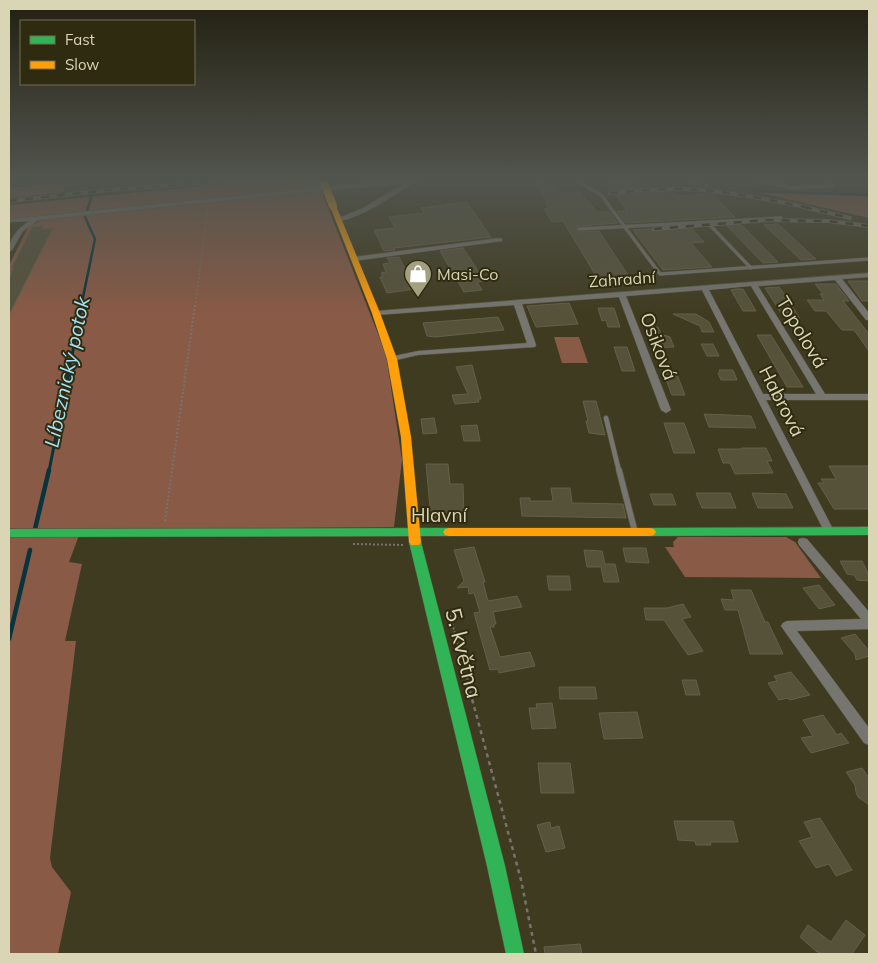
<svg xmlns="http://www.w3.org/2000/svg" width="878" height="963" font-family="Mulish,sans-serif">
  <rect width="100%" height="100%" fill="#3f3b20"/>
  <g fill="#895a46">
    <path d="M266 180H317L386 354 402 460 394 527 81 530 69 562 82 564 65 641H76L50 858 52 867 71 892 58 954H9V538L12 528H9V265L29 226 40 221 9 222V205Z"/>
    <path d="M49 184H63L64 192 9 198V188Z"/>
    <path d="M761 193 869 196V218Z"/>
    <path d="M554 337H579L588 363H562Z"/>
    <path d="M678 537H786L795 542 821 578 685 577 665 547H674L673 542Z"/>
  </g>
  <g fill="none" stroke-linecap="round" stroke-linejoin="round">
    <g stroke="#07343d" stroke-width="2.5">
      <path d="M63 180 91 187 93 191 87 211"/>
      <path d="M91 187 115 180"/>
      <path d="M755 191 869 195"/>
      <path d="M81 307 95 239 85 217"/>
    </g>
    <path stroke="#07343d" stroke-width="3" d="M49 471 82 305"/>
    <g stroke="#07343d" stroke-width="4.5">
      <path d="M35 529 49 470"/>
      <path d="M9 639 30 550"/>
    </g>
  </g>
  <g fill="#56523a" stroke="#646048">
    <path d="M533 180H543L548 186H555L562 193 580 192 597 212H609L618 223 579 226 576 230 579 232 599 231 632 281 601 284 563 221 552 222 544 209 548 208 545 203 547 202Z"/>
    <path d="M635 181 645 193 671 191 675 196 713 194 735 217 626 223 617 211H627L606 182Z"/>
    <path d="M467 202 491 237 394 248 395 250 384 251 374 230 395 228 389 217 424 213 421 208Z"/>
    <path d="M725 224H741L778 262 763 263Z"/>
    <path d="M778 224 816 259 801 260 764 225Z"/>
    <path d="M43 226 42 229 53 228 9 315V280L13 268 11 269 32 227Z"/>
    <path d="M690 226 704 242 691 243 712 267 663 270 633 230Z"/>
    <path d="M463 248 485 281 477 282 482 290 464 292 440 251Z"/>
    <path d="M399 257 415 289 387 293 380 277H383L381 273 386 272 383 264 390 263 387 258Z"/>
    <path d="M848 281H869V301H862Z"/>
    <path d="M815 284H836L849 301H843L869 334V351L854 330H842L826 311H815L807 300H824L820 294H823Z"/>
    <path d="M779 287 788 299 800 319H786L783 316 765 288Z"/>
    <path d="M736 289H743L756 311H743L731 290Z"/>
    <path d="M569 303 578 324 536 327 527 306Z"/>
    <path d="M598 308H614L620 327H608L606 320 602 321Z"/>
    <path d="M673 314H696L709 322 714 332H702L700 326Z"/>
    <path d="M498 317 504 330 435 337 427 336 423 323Z"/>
    <path d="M658 327 661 334 670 337 674 347 653 348 646 328Z"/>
    <path d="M757 335H771L803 387H787Z"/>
    <path d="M701 344H713L719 356H707Z"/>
    <path d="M614 347H627L635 371H622Z"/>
    <path d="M472 365 481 399H478L479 402 455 404 452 395 468 394 456 367Z"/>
    <path d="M719 370H733L737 380H721L718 373 720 372Z"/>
    <path d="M663 372H676L685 395H672Z"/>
    <path d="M583 401H596L605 435 589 433 586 421H588Z"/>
    <path d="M704 414 751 416 756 428 709 427Z"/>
    <path d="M434 418 437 433 423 434 421 419Z"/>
    <path d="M664 423H684L695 453H674Z"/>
    <path d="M477 425 480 441H464L461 426Z"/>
    <path d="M742 448H766L772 461H767L773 473 735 474 730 463H723L718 449H742Z"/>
    <path d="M426 464H448L450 484H463L464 517 431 518Z"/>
    <path d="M829 466H869V509H834L818 483H824L821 479H836Z"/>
    <path d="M551 488H570L572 503 623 504 626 518 522 516 520 498H530V501H553Z"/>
    <path d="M696 493H730L736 508H702Z"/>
    <path d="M752 493 786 494 793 508H758Z"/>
    <path d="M650 494H672L676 505H654Z"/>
    <path d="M474 547 485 582H483L488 601 517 596 522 607 493 612 496 624H494V627H490L500 657 530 652 535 666 499 673 498 669 490 670 474 613 480 612 474 593 469 594 468 587 457 588 464 581 454 550Z"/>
    <path d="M623 548H646L649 563 626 562Z"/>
    <path d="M584 550 602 551 605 564H615L619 582H604L601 567H587Z"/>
    <path d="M840 561H862L869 575V581L857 580 854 575 847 574Z"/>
    <path d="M547 576H569L571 590H549Z"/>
    <path d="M819 585 835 605 819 609 803 588Z"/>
    <path d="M731 590H751L765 622H768L783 654H750L738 610H725L721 599 734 600Z"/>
    <path d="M683 604 691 617 682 619 703 651 688 655 664 620H646L644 608H667Z"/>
    <path d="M855 634 869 651V656L856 660 855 654 841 638Z"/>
    <path d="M791 672 810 695 790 700 788 698 779 700 768 683 777 681 774 676Z"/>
    <path d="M682 680H696L700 695H686Z"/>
    <path d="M559 687H595L597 699H560Z"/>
    <path d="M552 703 556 728 532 729 529 708H537L536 704Z"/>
    <path d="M637 712 643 738 604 739 599 713Z"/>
    <path d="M823 715 837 735 841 733 849 743 811 753 801 738 813 736 803 720Z"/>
    <path d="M538 763H570L574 793H541Z"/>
    <path d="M862 768 869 778V805L858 797 856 792 855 785 846 772Z"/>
    <path d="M820 818 852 870 836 876 829 864 816 868 799 841 812 837 804 822Z"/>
    <path d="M674 821H733L738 842H710L711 845H696L695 841 678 840Z"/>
    <path d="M550 822 551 828 559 826 565 848 546 852 537 825Z"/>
    <path d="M846 920 865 935 852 954H826L817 952 800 937 808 925 831 942Z"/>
    <path d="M580 944 582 954H545L544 947Z"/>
  </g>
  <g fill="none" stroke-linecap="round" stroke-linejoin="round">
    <defs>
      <g id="lane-far2">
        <path d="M576 180 601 195 660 274 869 259"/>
        <path d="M756 180 794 188 833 186 823 180"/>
        <path d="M411 182 422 180"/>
        <path d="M707 222 751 268"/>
        <path d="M579 229 781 218"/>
      </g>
      <path id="lane-far1" d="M606 418 619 471"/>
      <path id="lane" d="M619 470 635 532"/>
      <g id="street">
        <path d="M411 180 413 181V183C390 198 366 215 338 222L335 220 336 219 363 208 403 184 340 189 38 220 23 231 12 250 9 252C9 237 18 229 29 221L10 222 9 221 12 219 340 185Z"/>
        <path d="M500 238 502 239V241L354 261 351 259 354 257Z"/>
        <path d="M869 273V277L842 279 869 313V320H866L835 280 758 286 825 394H869V400H766L834 531 833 534H825L824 531 702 290 626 296 671 410 666 413 661 410 619 297 522 304 536 345 535 347 418 355 392 361H389V357L418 351 527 343 514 305 376 315 372 313 376 311ZM751 286 816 394H763L709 290Z"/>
        <path d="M803 538 807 539 869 612V629L797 631 869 728V745L864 743 781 626 783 623 787 621 861 619 799 545 798 542 799 539Z"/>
      </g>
      <g id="fast">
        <path d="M869 527V535L650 536 646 535 644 532 646 529 650 528Z"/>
        <path d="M449 528 453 529 455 532 453 535 449 536 9 537V529Z"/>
        <path d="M415 538 419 539 421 542 505 866 524 954H506L487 866 409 542 411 539Z"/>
      </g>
      <g id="slow">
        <path d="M333 204 336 206 380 313 397 359 411 437 421 542 419 545H411L409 542 401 437 387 359 372 313 330 206Z"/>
        <path d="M449 528H650L654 529 656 532 654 535 650 536H449L445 535 443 532 445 529Z"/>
      </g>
    </defs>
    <use href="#lane-far2" stroke="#5b5840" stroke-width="4"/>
    <use href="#lane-far1" stroke="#5b5840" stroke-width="5.5"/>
    <use href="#lane" stroke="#5b5840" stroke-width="7"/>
    <use href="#street" stroke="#5b5840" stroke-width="1"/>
    <use href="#fast" stroke="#5b5840" stroke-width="1"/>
    <use href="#slow" stroke="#5b5840" stroke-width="1"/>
    <path stroke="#76756d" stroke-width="1" stroke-dasharray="2 2" stroke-linecap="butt" d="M195 307 208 209"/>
    <g stroke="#76756d" stroke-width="2" stroke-dasharray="2 2" stroke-linecap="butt">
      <path d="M165 521 195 305"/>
      <path d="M353 544 404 545"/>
      <path d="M449 612 469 685"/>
    </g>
    <path stroke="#76756d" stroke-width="2.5" stroke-dasharray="4 4" stroke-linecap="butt" d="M468 684 521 880 536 954"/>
    <use href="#lane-far2" stroke="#767570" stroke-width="3"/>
    <use href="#lane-far1" stroke="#767570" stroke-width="4.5"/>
    <use href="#lane" stroke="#767570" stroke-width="5.5"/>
    <use href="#street" fill="#767570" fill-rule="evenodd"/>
    <use href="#fast" fill="#30b455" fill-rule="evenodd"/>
    <use href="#slow" fill="#ff9f0a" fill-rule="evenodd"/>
    <defs>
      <g id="rail">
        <path d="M682 180 707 185"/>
        <path d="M610 193C636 191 662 188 687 189 729 191 770 200 810 208"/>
        <path d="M9 201 108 190 249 180"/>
        <path d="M804 207 850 218"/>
        <path d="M654 229 766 220 828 221 869 226"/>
      </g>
    </defs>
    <use href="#rail" stroke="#727164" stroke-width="4"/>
    <use href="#rail" stroke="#2f2b10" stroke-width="2.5" stroke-dasharray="8" stroke-linecap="butt"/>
    <defs>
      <path id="slow-bridge" d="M323 180 333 206"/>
    </defs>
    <use href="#slow-bridge" stroke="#5b5840" stroke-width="8" stroke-linecap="butt"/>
    <use href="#slow-bridge" stroke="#ff9f0a" stroke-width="8"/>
  </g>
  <linearGradient id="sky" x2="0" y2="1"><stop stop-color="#232012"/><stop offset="0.57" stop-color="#52554e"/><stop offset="1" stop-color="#52554e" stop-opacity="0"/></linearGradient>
  <rect width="878" height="315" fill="url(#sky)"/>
  <defs>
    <symbol id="shop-pin" viewBox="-11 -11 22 30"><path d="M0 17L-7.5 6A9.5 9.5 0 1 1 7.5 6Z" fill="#a39f81" stroke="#2f2b10"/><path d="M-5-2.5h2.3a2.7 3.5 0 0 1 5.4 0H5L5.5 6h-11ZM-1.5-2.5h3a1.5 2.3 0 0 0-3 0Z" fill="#fff"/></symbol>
  </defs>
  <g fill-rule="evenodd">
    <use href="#shop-pin" x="402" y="258" width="32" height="43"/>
  </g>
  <g text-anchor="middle" stroke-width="4" stroke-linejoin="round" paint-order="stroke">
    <g font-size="16" fill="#d9d5b5" stroke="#2f2b10" text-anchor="start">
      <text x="437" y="280">Masi-Co</text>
    </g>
    <g font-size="16" fill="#d9d5b5" stroke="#2f2b10">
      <text transform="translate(622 279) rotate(-4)" y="6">Zahradní</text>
    </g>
    <g font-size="19" fill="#d9d5b5" stroke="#2f2b10">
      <text transform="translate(802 332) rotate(59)" y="7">Topolová</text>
      <text transform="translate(659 346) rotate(69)" y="7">Osiková</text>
      <text transform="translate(782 401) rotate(63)" y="7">Habrová</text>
      <text x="439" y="522">Hlavní</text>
    </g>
    <g font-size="20" font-style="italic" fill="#a2e3f9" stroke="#2f2b10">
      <text transform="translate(67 372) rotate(-78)" y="7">Líbeznický potok</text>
    </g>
    <g font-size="22" fill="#d9d5b5" stroke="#2f2b10">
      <text transform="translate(464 653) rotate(76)" y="8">5. května</text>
    </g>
  </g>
  <rect width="878" height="963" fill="none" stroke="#d9d5b5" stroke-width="20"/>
  <rect x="20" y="20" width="175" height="65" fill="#2f2b10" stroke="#736f52"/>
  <rect x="30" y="36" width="25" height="8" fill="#30b455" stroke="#736f52"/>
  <text x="65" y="45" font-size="15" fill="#d9d5b5">Fast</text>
  <rect x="30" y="61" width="25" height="8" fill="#ff9f0a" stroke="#736f52"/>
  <text x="65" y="70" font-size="15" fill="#d9d5b5">Slow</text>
</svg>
